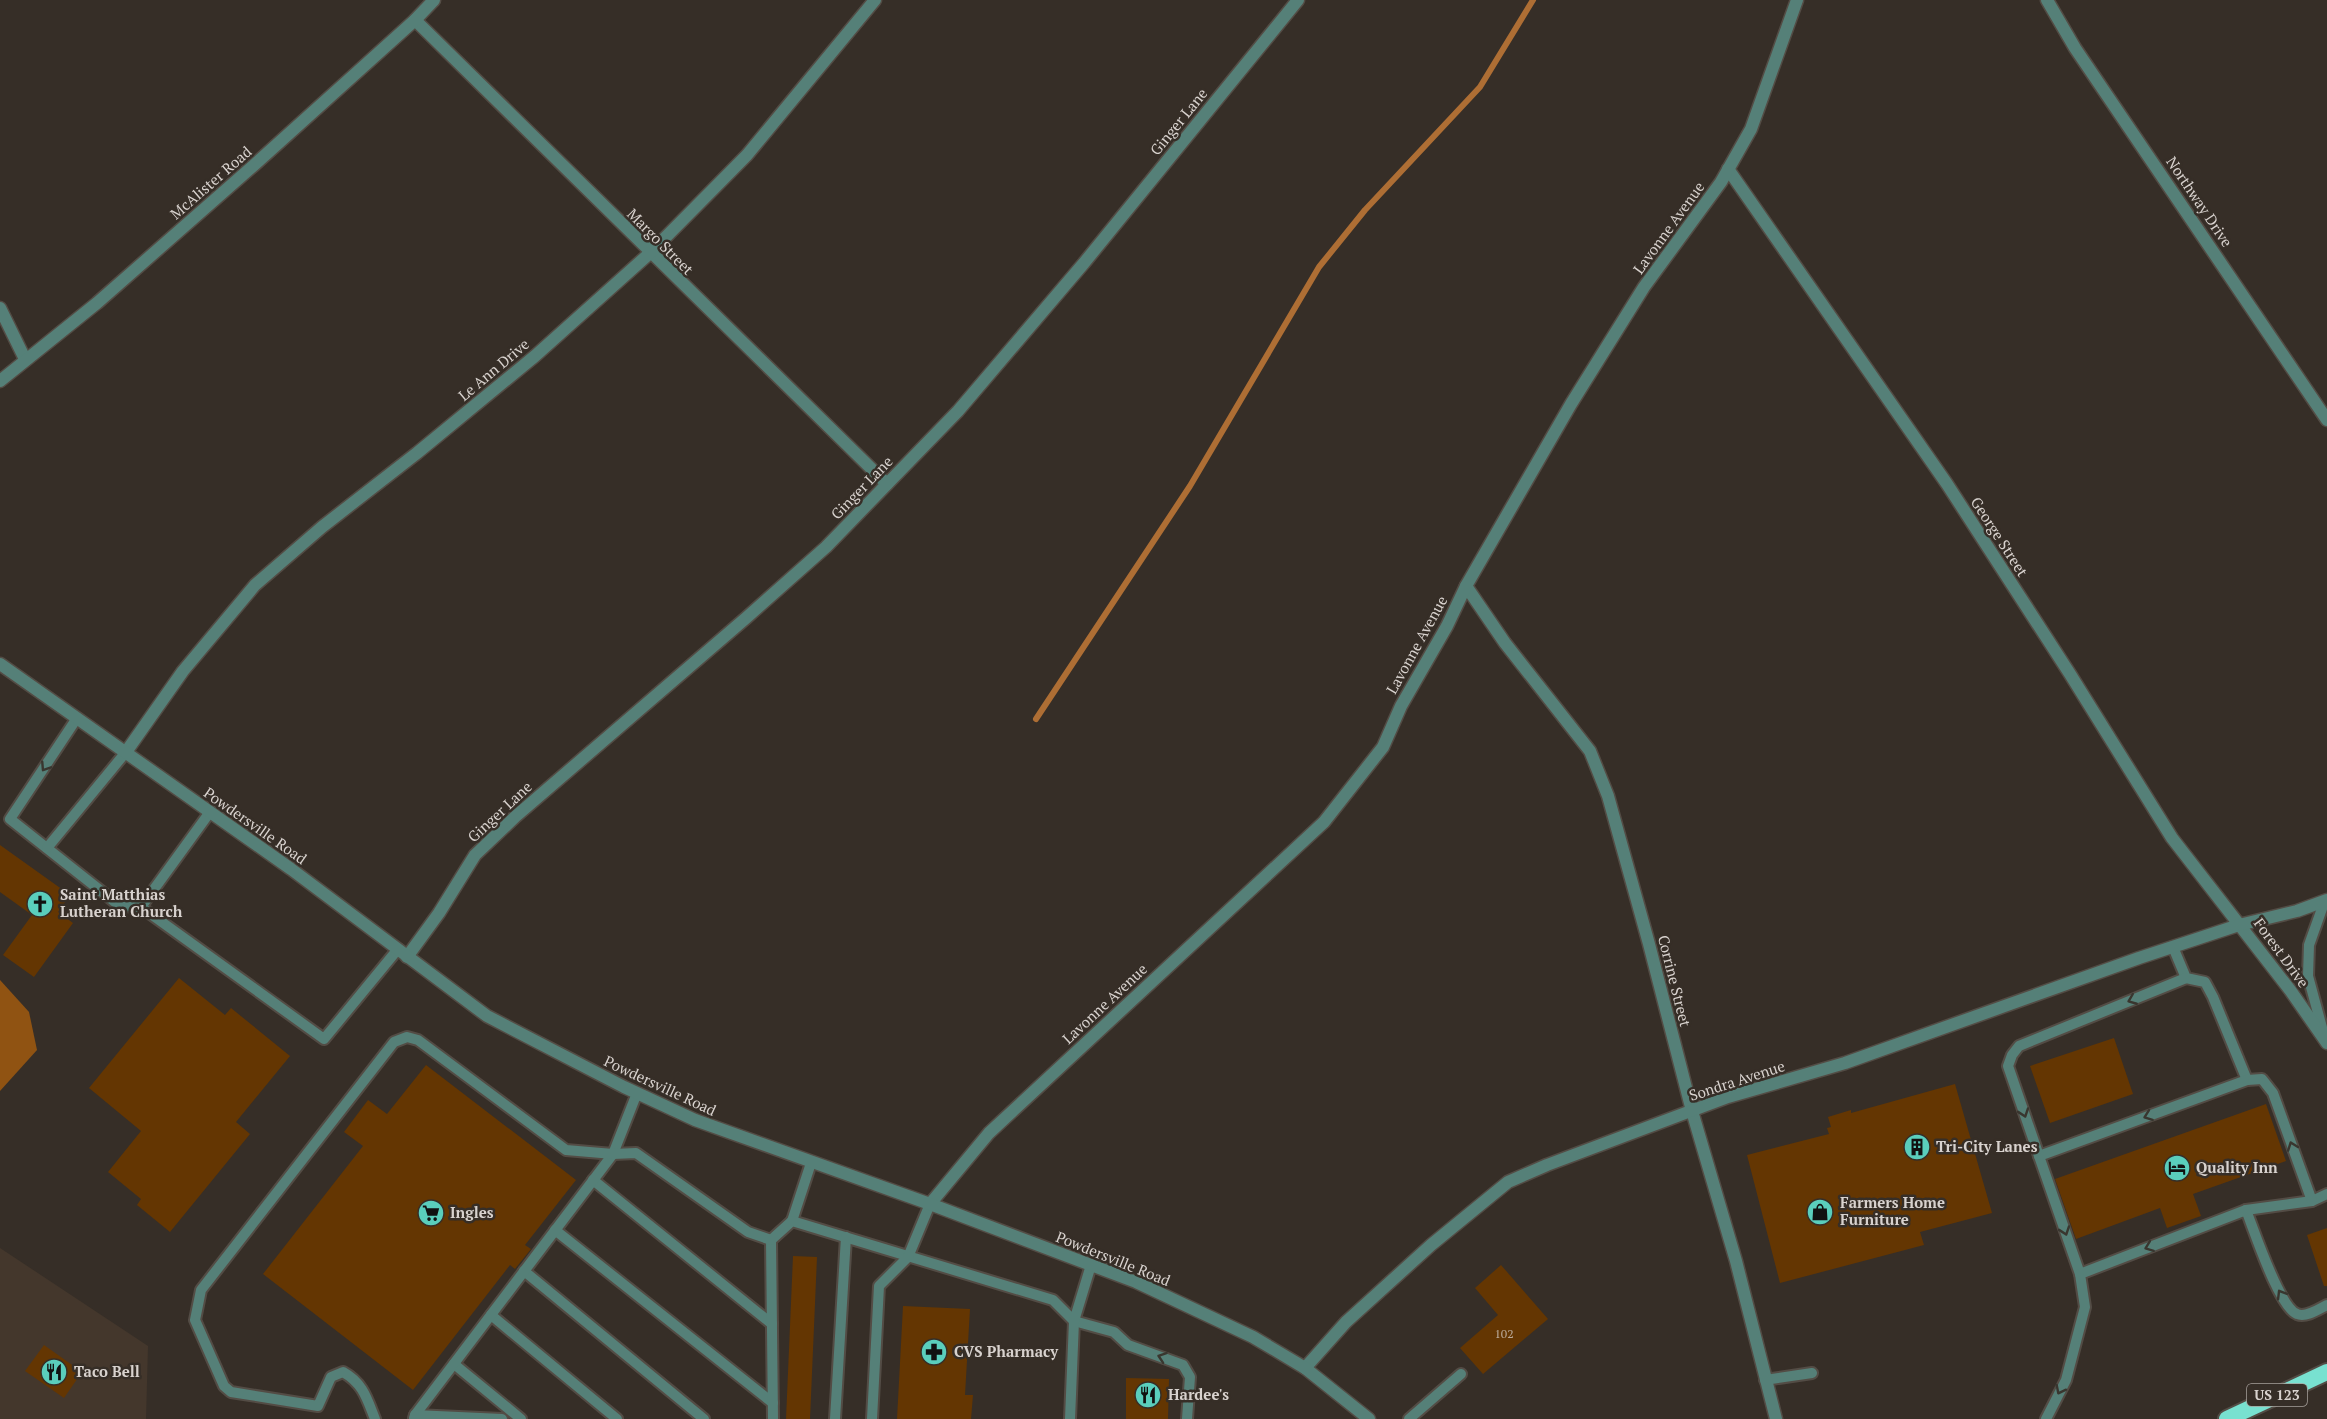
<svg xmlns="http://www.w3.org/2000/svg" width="2327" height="1419" font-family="'PT Serif',serif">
  <rect width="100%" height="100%" fill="#362e27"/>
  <path fill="#44372c" d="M0 1248 148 1346 146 1419H0Z"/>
  <path fill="#905312" d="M0 980 29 1012 37 1050 0 1091Z"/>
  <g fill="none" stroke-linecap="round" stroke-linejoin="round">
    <path stroke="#ae6e34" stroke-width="6" d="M1036 719 1190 486 1319 267 1365 210 1480 87 1533 0"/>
  </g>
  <g fill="#643602">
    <path d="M0 845 70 895 58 912 73 923 34 977 3 955 32 915 0 892Z"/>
    <path d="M179 978 225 1015 231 1008 290 1056 236 1122 250 1134 170 1232 137 1205 141 1199 108 1172 141 1131 89 1088Z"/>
    <path d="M2114 1038 2133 1094 2050 1123 2030 1066Z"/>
    <path d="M426 1065 576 1180 525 1245 531 1249 515 1269 510 1265 413 1390 263 1274 363 1146 344 1132 368 1100 387 1114Z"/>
    <path d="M1955 1084 1992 1213 1920 1232 1924 1245 1780 1283 1747 1155 1829 1134 1827 1128 1831 1127 1828 1117 1851 1110V1113Z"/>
    <path d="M2266 1104 2286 1161 2193 1194 2201 1216 2167 1228 2160 1208 2076 1239 2055 1179Z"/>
    <path d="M2327 1228V1286H2324L2307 1235Z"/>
    <path d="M793 1256 817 1257 810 1419H786Z"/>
    <path d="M1501 1265 1548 1319 1483 1374 1460 1348 1498 1315 1475 1288Z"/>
    <path d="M903 1306 970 1309 965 1395H973L971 1419H897Z"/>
    <path d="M44 1345 82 1372 64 1398 25 1371Z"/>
    <path d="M1126 1378 1169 1379 1168 1419H1126Z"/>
  </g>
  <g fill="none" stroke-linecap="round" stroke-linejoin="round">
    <defs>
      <g id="service">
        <path d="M77 718 10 819 120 906 141 907"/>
        <path d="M210 812 141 907 324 1039 398 949"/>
        <path d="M47 848 126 752"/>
        <path d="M2324 903 2309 945 2308 976 2324 1035"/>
        <path d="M2173 947 2186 978 2205 982 2213 997 2247 1080"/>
        <path d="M2039 1156 2008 1066 2012 1055 2019 1046 2186 978"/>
        <path d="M593 1180 772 1324"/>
        <path d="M2246 1210 2312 1201 2327 1194"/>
        <path d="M792 1221 811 1163"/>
        <path d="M555 1230 773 1403"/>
        <path d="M771 1240 773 1419"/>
        <path d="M524 1271 704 1419"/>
        <path d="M2080 1274 2039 1156 2247 1080 2262 1079 2273 1093 2312 1201"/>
        <path d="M491 1315 617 1419"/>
        <path d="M454 1364 521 1419"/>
        <path d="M1765 1380 1812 1373"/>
        <path d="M415 1415 613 1154 637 1093"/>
        <path d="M414 1418 415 1415 502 1419"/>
        <path d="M375 1419C367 1399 363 1383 343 1372L331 1377 318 1406 231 1392 224 1386 195 1320 201 1290 394 1042 407 1037 418 1040 566 1150 613 1154 636 1153 748 1232 771 1240 792 1221 1053 1300 1074 1321 1114 1332 1128 1345 1183 1365 1190 1377 1187 1419"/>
        <path d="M835 1419 846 1237"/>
        <path d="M872 1419 879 1286 908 1257 930 1204"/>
        <path d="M1070 1419 1074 1321 1091 1265"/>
        <path d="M1409 1419 1461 1374"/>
        <path d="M2046 1419 2066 1380 2085 1307 2080 1274 2246 1210C2254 1230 2279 1307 2297 1314 2306 1318 2319 1309 2327 1305"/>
      </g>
      <g id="minor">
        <path d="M2047 0 2075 48 2327 420"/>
        <path d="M415 20 887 484"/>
        <path d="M1728 169 1947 484 2070 674 2172 838 2290 990 2327 1043"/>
        <path d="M1466 586 1505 643 1590 751 1608 796 1649 944 1692 1111 1736 1261 1776 1419"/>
        <path d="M126 752 183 671 255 585 322 527 417 453 535 356 650 253 747 155 875 0"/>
        <path d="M407 957 439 913 475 855 516 816 746 618 826 547 958 411 1084 263 1298 0"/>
        <path d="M930 1204 989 1133 1324 822 1383 747 1401 706 1447 626 1466 586 1571 404 1644 287 1721 182 1751 129 1797 0"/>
        <path d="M1305 1368 1346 1322 1431 1245 1508 1182 1547 1165 1728 1097 1845 1063 2139 958 2239 925 2297 911 2327 900"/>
      </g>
      <g id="tertiary">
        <path d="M0 308 25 359"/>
        <path d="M0 381 97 303 253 166 415 20 434 0"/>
        <path d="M0 664 291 869 487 1016 624 1087 695 1120 930 1204 1136 1282 1253 1337 1305 1368 1369 1419"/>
      </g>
      <path id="trunk" d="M2227 1419 2327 1372"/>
    </defs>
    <use href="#service" stroke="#534c45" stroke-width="14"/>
    <use href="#minor" stroke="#534c45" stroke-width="15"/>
    <use href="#tertiary" stroke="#534c45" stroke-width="15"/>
    <use href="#trunk" stroke="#534c45" stroke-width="20"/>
    <use href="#service" stroke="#558078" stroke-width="10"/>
    <use href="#minor" stroke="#558078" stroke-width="12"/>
    <use href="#tertiary" stroke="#558078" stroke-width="12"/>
    <use href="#trunk" stroke="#78e1d0" stroke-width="16"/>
  </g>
  <defs><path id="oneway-chevron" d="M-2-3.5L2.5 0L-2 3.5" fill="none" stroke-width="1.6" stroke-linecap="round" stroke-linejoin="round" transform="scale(1.5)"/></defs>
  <g stroke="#39362f">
    <use href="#oneway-chevron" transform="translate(45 767) rotate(123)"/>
    <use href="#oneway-chevron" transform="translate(2132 1000) rotate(158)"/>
    <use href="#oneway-chevron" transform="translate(2024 1113) rotate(71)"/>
    <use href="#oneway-chevron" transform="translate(2148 1116) rotate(160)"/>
    <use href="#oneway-chevron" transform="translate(2292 1146) rotate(-110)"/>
    <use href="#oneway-chevron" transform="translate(2065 1231) rotate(71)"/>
    <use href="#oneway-chevron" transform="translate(2149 1247) rotate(159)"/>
    <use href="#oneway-chevron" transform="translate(2281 1294) rotate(-121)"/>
    <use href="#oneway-chevron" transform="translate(1162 1357) rotate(-161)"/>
    <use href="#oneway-chevron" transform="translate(2060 1390) rotate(117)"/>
  </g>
  <defs>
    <symbol id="church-disc" viewBox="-11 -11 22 22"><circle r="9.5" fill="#5acebc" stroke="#362e27"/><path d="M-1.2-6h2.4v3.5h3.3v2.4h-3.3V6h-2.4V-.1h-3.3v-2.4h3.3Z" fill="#111"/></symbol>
    <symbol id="building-disc" viewBox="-11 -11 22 22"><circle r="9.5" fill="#5acebc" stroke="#362e27"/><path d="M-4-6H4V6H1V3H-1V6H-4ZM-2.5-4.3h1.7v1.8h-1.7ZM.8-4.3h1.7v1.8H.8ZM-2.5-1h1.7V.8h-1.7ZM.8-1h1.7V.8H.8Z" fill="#111"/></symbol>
    <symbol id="hotel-disc" viewBox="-11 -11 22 22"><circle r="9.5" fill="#5acebc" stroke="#362e27"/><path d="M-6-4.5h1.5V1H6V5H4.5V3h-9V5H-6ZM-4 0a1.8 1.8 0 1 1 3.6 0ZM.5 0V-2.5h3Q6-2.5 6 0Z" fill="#111"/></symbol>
    <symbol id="shop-disc" viewBox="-11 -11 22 22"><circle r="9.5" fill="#5acebc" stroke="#362e27"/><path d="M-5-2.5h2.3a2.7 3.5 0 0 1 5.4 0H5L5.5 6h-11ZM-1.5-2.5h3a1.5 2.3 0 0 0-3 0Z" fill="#111"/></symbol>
    <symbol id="supermarket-disc" viewBox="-11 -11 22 22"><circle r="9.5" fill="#5acebc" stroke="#362e27"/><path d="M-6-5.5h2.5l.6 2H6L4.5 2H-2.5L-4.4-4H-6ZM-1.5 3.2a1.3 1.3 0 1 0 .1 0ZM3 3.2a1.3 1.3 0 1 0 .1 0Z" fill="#111"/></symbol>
    <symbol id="pharmacy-disc" viewBox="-11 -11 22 22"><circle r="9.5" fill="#5acebc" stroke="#362e27"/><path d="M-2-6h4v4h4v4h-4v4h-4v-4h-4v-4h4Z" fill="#111"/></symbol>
    <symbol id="restaurant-disc" viewBox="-11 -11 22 22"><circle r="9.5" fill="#5acebc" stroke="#362e27"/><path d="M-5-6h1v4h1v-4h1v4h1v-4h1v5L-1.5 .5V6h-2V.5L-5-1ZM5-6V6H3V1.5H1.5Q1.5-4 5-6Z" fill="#111"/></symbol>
  </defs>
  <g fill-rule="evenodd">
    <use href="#church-disc" x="25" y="889" width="30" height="30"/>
    <use href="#building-disc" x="1902" y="1132" width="30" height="30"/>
    <use href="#hotel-disc" x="2162" y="1153" width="30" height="30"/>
    <use href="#shop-disc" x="1805" y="1197" width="30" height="30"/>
    <use href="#supermarket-disc" x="416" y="1198" width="30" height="30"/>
    <use href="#pharmacy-disc" x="919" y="1337" width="30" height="30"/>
    <use href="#restaurant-disc" x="39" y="1357" width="30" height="30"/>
    <use href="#restaurant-disc" x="1133" y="1380" width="30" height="30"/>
  </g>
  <g text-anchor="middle" stroke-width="5" stroke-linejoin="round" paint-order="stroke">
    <g font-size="12" fill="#bbab9b">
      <text x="1504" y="1338">102</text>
    </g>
    <rect fill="#362e27" stroke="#a7a19c" stroke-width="1.5" x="2247" y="1384" width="60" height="22" rx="4.5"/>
    <g font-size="14" font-weight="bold" fill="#d8d2ce">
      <text x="2277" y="1400">US 123</text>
    </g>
    <g font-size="15" fill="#d8d2ce" stroke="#362e27">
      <text transform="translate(1179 122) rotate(-51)" y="5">Ginger Lane</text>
      <text transform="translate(211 183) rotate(-41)" y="5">McAlister Road</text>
      <text transform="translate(2199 202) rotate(56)" y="5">Northway Drive</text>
      <text transform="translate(1669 228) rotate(-54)" y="5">Lavonne Avenue</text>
      <text transform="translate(660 242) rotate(45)" y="5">Margo Street</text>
      <text transform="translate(494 370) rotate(-40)" y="5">Le Ann Drive</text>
      <text transform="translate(862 488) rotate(-46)" y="5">Ginger Lane</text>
      <text transform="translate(1999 537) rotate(57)" y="5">George Street</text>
      <text transform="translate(1417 645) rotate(-61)" y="5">Lavonne Avenue</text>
      <text transform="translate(500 812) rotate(-43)" y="5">Ginger Lane</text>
      <text transform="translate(255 826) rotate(35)" y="5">Powdersville Road</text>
      <text transform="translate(2281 953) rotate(54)" y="5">Forest Drive</text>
      <text transform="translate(1674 981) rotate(76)" y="5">Corrine Street</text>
      <text transform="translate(1105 1004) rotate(-43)" y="5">Lavonne Avenue</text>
      <text transform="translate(1737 1081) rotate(-18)" y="5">Sondra Avenue</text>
      <text transform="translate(660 1086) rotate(25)" y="5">Powdersville Road</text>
      <text transform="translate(1113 1259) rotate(22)" y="5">Powdersville Road</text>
    </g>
    <g font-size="15" font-weight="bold" fill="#d8d2ce" stroke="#362e27" text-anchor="start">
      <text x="60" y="900">Saint Matthias<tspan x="60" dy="17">Lutheran Church</tspan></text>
      <text x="1936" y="1152">Tri-City Lanes</text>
      <text x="2196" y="1173">Quality Inn</text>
      <text x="1840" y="1208">Farmers Home<tspan x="1840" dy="17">Furniture</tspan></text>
      <text x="450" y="1218">Ingles</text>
      <text x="954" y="1357">CVS Pharmacy</text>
      <text x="74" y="1377">Taco Bell</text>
      <text x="1168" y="1400">Hardee's</text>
    </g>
  </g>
</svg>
